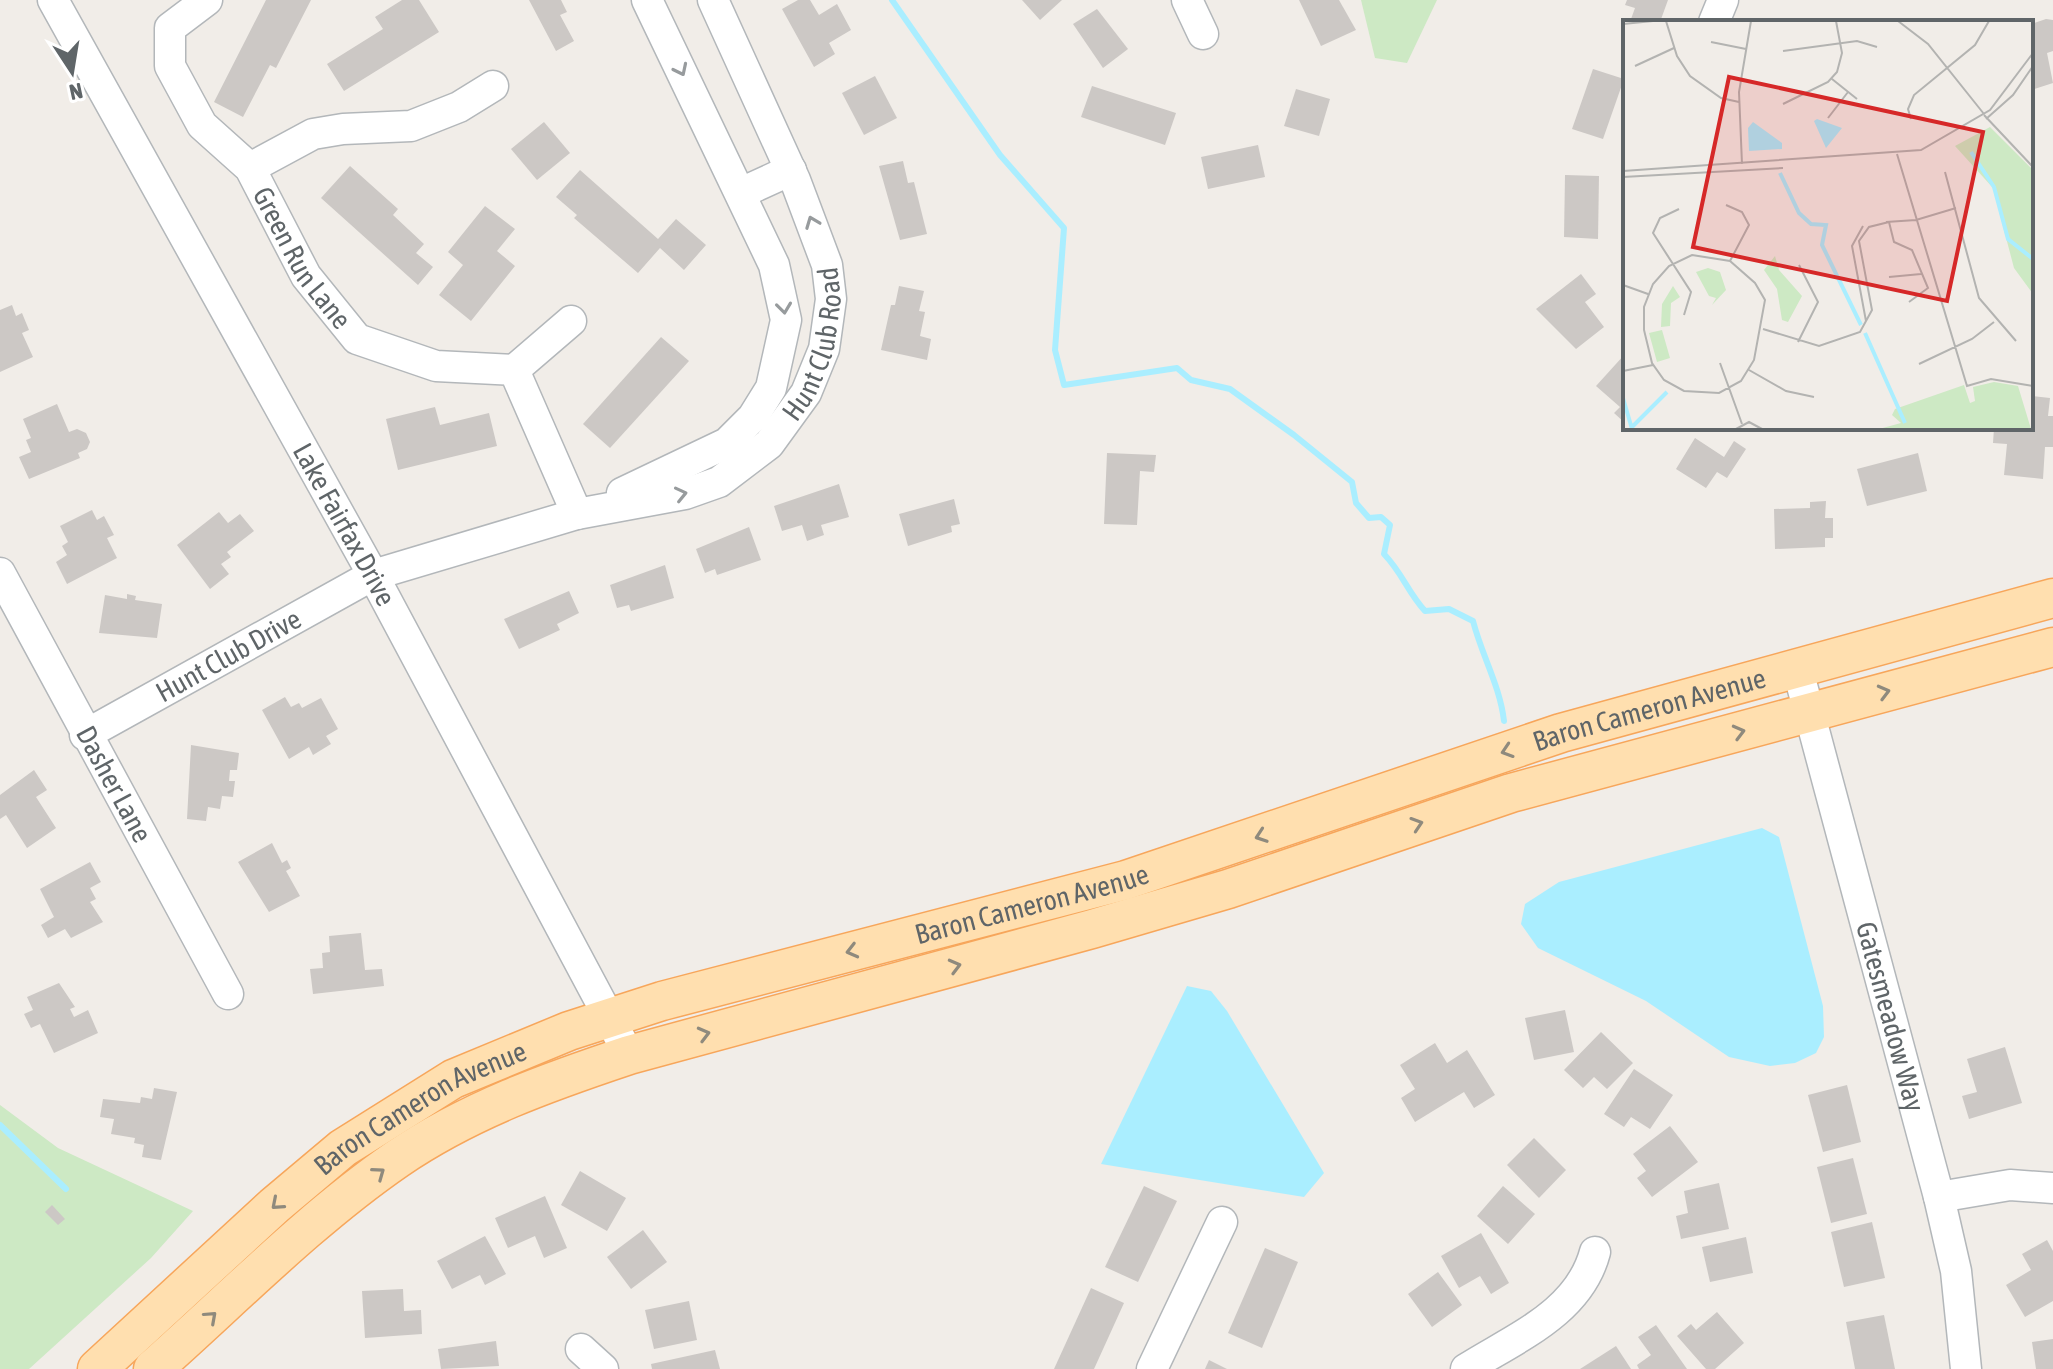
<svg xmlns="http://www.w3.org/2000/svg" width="2053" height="1369" font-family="'Asap Condensed',sans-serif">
  <rect width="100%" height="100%" fill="#f1ede8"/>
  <g fill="#cde9c4">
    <path d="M1361 0H1437L1407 63 1375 58Z"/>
    <path d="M0 1105 58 1148 193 1211 151 1258 29 1369H0Z"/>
  </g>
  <g fill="#aef">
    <path d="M1762 828 1779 837 1823 1006 1824 1037 1816 1053 1795 1063 1770 1066 1729 1057 1646 1001 1538 948 1521 924 1525 904 1559 882Z"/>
    <path d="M1187 986 1211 991 1227 1011 1324 1173 1304 1197 1101 1164Z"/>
  </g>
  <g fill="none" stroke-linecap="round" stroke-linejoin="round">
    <g stroke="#aef" stroke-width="6">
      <path d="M892 0 1000 155 1064 228 1055 350 1064 385 1177 368 1191 380 1230 389 1294 435 1352 482 1356 503 1369 518 1381 517 1390 525 1384 554C1403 574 1407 591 1425 611L1449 609 1473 621C1482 656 1500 686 1504 721"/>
      <path d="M0 1125 66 1189"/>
    </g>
  </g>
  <g fill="#ccc8c5">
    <path d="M266 0H311L276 68 270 65 243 117 214 102Z"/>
    <path d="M402 0H419L439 32 344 91 327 64 383 29 375 17Z"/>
    <path d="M529 0H561L567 12 560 15 574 41 556 51Z"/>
    <path d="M798 0H810L819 15 837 4 851 30 829 43 835 54 814 67 782 9Z"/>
    <path d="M1022 0H1062L1040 20Z"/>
    <path d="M1299 0H1339L1356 30 1321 46Z"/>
    <path d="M1627 0H1668L1660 22 1631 19 1635 8 1625 5Z"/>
    <path d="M1097 9 1128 49 1103 68 1073 24Z"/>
    <path d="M2046 19 2053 20V51L2047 53 2053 83 2031 90V24Z"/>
    <path d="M1593 69 1624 79 1603 139 1572 129Z"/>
    <path d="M875 76 897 118 864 135 842 93Z"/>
    <path d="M1092 86 1176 113 1165 145 1081 117Z"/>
    <path d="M1296 89 1330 99 1319 136 1284 126Z"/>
    <path d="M544 122 570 153 537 180 511 149Z"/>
    <path d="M1258 145 1265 177 1208 189 1201 157Z"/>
    <path d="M903 161 908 183 914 182 927 234 900 240 879 166Z"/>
    <path d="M350 166 398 209 393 215 424 244 416 253 433 267 418 285 321 198Z"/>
    <path d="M580 170 658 239 676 219 706 245 684 270 660 248 638 273 574 218 577 215 556 197Z"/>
    <path d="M1565 175 1599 176 1598 239 1564 237Z"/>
    <path d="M485 206 515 229 497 251 515 266 471 321 439 295 463 265 448 252Z"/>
    <path d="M1581 274 1596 294 1585 302 1604 327 1576 349 1536 309Z"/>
    <path d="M899 286 924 291 919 311 925 312 920 336 931 339 927 360 881 350 891 305H895Z"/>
    <path d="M12 305 16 316 22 313 29 330 22 333 33 357 0 372V310Z"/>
    <path d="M661 337 689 361 610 448 583 424Z"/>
    <path d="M1625 354V423L1614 413 1620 407 1596 386Z"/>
    <path d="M2031 396 2050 398 2048 416H2053V447H2045L2043 479 2004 475 2007 444 1993 443 1994 428H2031Z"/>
    <path d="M57 404 69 432 77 429 86 433 90 442 87 449 78 453 80 458 29 479 19 457 31 452 26 440 31 438 23 419Z"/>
    <path d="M435 407 440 425 489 413 497 446 398 470 386 419Z"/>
    <path d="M1695 438 1724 457 1734 441 1746 449 1727 478 1717 472 1706 488 1676 469Z"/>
    <path d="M1107 453 1156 455 1154 472 1140 471 1137 525 1104 524Z"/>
    <path d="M1918 453 1927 491 1867 506 1857 469Z"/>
    <path d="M839 484 849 517 821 525 824 535 807 541 802 525 782 531 774 506Z"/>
    <path d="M954 499 960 524 951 526 952 532 908 546 899 514Z"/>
    <path d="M1826 501 1825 518H1833V538H1825V547L1775 549 1774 509 1810 508V502Z"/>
    <path d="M92 510 97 520 104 516 114 535 107 538 117 558 67 584 56 562 67 555 62 546 68 542 60 526Z"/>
    <path d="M219 512 228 523 240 514 254 531 227 552 231 557 221 564 229 574 210 589 177 545Z"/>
    <path d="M749 527 761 560 717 575 715 569 705 573 696 549Z"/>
    <path d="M665 565 674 598 631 611 629 605 617 608 610 585Z"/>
    <path d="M569 591 579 613 557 624 560 630 519 649 504 619Z"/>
    <path d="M127 594 136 596 135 600 162 604 157 638 99 633 105 595 127 599Z"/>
    <path d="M285 697 291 707 299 703 302 708 321 698 338 729 326 736 331 744 313 755 309 747 289 759 262 710Z"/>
    <path d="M191 745 239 753 237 770H230L229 781H235L233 797 222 796 220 809 208 807 206 821 187 819Z"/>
    <path d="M34 770 47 790 36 797 56 828 27 848 6 815 0 819V795Z"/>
    <path d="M272 843 282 863 287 860 291 868 286 871 300 896 269 912 238 862Z"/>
    <path d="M90 862 101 882 90 888 96 899 90 902 103 922 71 938 65 929 48 938 41 925 54 917 40 889Z"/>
    <path d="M361 933 365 970 382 969 384 986 313 994 310 969 323 968 322 953 330 952 329 936Z"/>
    <path d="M59 983 75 1007 70 1009 74 1017 88 1010 98 1033 54 1053 40 1024 31 1028 24 1014 33 1010 27 997Z"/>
    <path d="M1565 1010 1574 1052 1534 1060 1525 1018Z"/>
    <path d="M1601 1032 1633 1063 1607 1089 1594 1077 1583 1088 1564 1070Z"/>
    <path d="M1435 1043 1447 1063 1467 1050 1495 1095 1474 1108 1464 1092 1415 1122 1401 1098 1415 1089 1400 1065Z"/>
    <path d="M2005 1047 2022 1103 1969 1119 1962 1096 1977 1092 1967 1059Z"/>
    <path d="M1634 1069 1673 1095 1650 1129 1631 1117 1624 1127 1604 1114Z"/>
    <path d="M1847 1085 1861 1142 1823 1152 1808 1095Z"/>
    <path d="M154 1088 177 1092 161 1160 142 1157 144 1145 134 1143 135 1138 111 1134 114 1119 100 1117 103 1099 140 1103 141 1097 152 1099Z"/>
    <path d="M1670 1126 1698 1162 1652 1197 1637 1178 1646 1171 1633 1154Z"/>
    <path d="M1534 1138 1566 1170 1539 1198 1507 1165Z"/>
    <path d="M1853 1158 1867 1214 1831 1223 1817 1167Z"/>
    <path d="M580 1171 626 1198 607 1231 561 1205Z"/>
    <path d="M1719 1183 1729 1229 1681 1239 1676 1216 1688 1213 1684 1191Z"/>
    <path d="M1144 1186 1177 1201 1138 1282 1105 1267Z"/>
    <path d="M1503 1186 1535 1214 1508 1244 1477 1216Z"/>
    <path d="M545 1196 567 1248 544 1258 535 1236 508 1248 495 1218Z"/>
    <path d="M52 1205 65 1219 58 1225 45 1212Z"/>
    <path d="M1872 1222 1885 1278 1844 1287 1831 1232Z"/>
    <path d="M643 1230 667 1262 631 1289 607 1257Z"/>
    <path d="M1481 1233 1509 1283 1491 1294 1480 1276 1459 1288 1441 1256Z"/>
    <path d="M485 1236 506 1274 485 1285 480 1275 452 1289 437 1261Z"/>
    <path d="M1746 1237 1753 1273 1710 1282 1702 1247Z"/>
    <path d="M2047 1240 2053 1251V1301L2025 1317 2006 1285 2031 1270 2022 1254Z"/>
    <path d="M1265 1248 1298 1262 1262 1348 1228 1333Z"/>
    <path d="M1438 1272 1462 1305 1432 1327 1408 1294Z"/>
    <path d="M1091 1288 1124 1303 1094 1369H1054Z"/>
    <path d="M403 1289 404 1311 421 1310 422 1334 365 1338 362 1291Z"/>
    <path d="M689 1301 697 1340 654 1349 645 1310Z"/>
    <path d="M1717 1312 1744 1343 1715 1369H1706L1677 1336 1691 1324 1696 1330Z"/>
    <path d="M1884 1315 1895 1369H1855L1846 1322Z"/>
    <path d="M1656 1325 1687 1369H1639L1637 1365 1651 1355 1638 1337Z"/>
    <path d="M2053 1339V1369H2036L2032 1342Z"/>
    <path d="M496 1341 499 1366 441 1369 438 1349Z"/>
    <path d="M1616 1346 1631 1369H1580Z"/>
    <path d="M715 1350 720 1369H652L651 1364Z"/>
    <path d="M1209 1360 1227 1369H1205Z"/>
  </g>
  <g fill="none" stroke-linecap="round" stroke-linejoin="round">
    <defs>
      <g id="minor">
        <path id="s1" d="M53 0 373 575 629 1055"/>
        <path id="s2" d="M207 0 170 28V66L202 125 250 168 306 276 357 339 436 366 514 370 577 514"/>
        <path d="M1187 0 1203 34"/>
        <path d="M1714 22 1723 0"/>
        <path d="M250 168 313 134 343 129 411 126 459 107 493 86"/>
        <path d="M741 193 791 170"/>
        <path d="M514 370 571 321"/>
        <path d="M622 493 727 443 753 417 771 388 786 320 774 265 647 0"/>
        <path id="s3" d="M0 573 228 994"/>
        <path id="s4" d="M1797 667 1939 1197 1956 1271 1966 1369"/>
        <path id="s5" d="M85 735 373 575 577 514 685 494 719 482 769 444 806 393 824 349 831 299 827 265 795 180 713 0"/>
        <path d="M1939 1197 2010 1185 2053 1188"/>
        <path d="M581 1349 603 1369"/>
        <path d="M1152 1369 1222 1222"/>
        <path d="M1466 1369C1515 1338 1579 1313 1595 1252"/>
      </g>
      <g id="major">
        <path id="s6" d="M97 1369 274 1206 343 1148 453 1079 569 1031 662 1001 1126 880 1561 733 2053 598"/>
        <path d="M153 1369C233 1298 310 1219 397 1159 469 1110 548 1082 629 1055L1092 929 1228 889 1511 793 2053 647"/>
      </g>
    </defs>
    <use href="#minor" stroke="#b3b7ba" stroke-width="33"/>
    <use href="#major" stroke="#f7a65b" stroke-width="41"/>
    <use href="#minor" stroke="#fff" stroke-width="30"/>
    <use href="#major" stroke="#ffdfaf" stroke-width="38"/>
  </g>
  <defs><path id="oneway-chevron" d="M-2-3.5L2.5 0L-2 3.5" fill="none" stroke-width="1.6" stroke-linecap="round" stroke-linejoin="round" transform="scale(2)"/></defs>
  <g stroke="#979b9d">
    <use href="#oneway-chevron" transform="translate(681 70) rotate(64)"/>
    <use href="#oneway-chevron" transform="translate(812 222) rotate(-111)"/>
    <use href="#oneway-chevron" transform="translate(784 308) rotate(83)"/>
    <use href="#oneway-chevron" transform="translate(681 494) rotate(-13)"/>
  </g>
  <g stroke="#8f8a7d">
    <use href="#oneway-chevron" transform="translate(1884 692) rotate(-15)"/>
    <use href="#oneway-chevron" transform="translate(1739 732) rotate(-15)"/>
    <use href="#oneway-chevron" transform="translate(1507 751) rotate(162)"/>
    <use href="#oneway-chevron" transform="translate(1417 824) rotate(-18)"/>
    <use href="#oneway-chevron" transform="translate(1261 836) rotate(161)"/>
    <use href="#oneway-chevron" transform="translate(852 951) rotate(166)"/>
    <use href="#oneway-chevron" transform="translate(955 966) rotate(-15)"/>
    <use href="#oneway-chevron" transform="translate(704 1034) rotate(-15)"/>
    <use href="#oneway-chevron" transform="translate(379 1173) rotate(-36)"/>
    <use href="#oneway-chevron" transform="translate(277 1204) rotate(139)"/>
    <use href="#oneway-chevron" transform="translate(211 1317) rotate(-42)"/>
  </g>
  <g text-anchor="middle" stroke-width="6" stroke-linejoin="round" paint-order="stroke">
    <g font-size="28" fill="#5f6568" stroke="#fff">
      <text dy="10" stroke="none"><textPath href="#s2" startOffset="320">Green Run Lane</textPath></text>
      <text dy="10" stroke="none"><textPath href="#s5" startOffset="864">Hunt Club Road</textPath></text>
      <text dy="10" stroke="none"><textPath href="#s1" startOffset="600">Lake Fairfax Drive</textPath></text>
      <text dy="10" stroke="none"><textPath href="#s5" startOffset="164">Hunt Club Drive</textPath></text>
      <text dy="10" stroke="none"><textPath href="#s6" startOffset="1714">Baron Cameron Avenue</textPath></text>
      <text dy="10" stroke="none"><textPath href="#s3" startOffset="240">Dasher Lane</textPath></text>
      <text dy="10" stroke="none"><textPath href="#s6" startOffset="1066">Baron Cameron Avenue</textPath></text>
      <text dy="10" stroke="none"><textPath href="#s4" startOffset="362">Gatesmeadow Way</textPath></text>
      <text dy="10" stroke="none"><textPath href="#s6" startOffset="418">Baron Cameron Avenue</textPath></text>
    </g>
  </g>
  <g transform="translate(1623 20)">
    <rect width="410" height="410" fill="#f1ede8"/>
    <path d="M367 107 410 150V274L391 248 370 168 332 126ZM152 236 156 250 179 276 165 302 159 300 154 269 141 250ZM85 248 97 252 103 270 89 285 93 278 86 276 73 252ZM50 266 57 277 48 283 47 306 38 307 39 284ZM39 310 47 338 34 342 26 313ZM371 362 395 366 408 409H256L278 403 269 395 272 389 341 365 347 383 352 381 350 367Z" fill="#cde9c4"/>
    <path d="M194 99 219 108 203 128 191 101ZM130 102 159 123V129L126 131 125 108Z" fill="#aef"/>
    <path fill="none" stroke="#aef" stroke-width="4" d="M348 132 371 167 385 219 410 239M157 153 176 193 188 204 203 205 199 225 238 305M242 313 282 403M0 378 9 409M9 407 44 372"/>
    <path fill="none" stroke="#b3b3b1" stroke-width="2" d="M43 1 54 36 67 56 98 78 116 82M275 1 305 24 361 94M0 4 30 1M88 22 123 29M160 31 234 21 254 27M12 46 51 28M209 59 234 79M160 84 205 62 214 52 219 33 213 1M361 95 410 147M205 98 225 72M288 99 285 89 291 75 352 25 366 1M363 99 390 75 410 46M274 134 344 366 368 359 410 366M119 144 116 72 128 1M0 151 298 130 367 90 410 33M322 152 356 278 393 321M0 157 160 148M103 185 119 192 126 205 107 241M56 189 37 198 30 213 68 272 61 295M263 202 293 200 333 188M266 202 271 222 289 230 305 268 286 282M240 206 229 226 243 301M69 235 107 241 132 263 142 280 131 340 118 361 96 373 61 371 41 360 29 343 21 310V287L30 264 46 246ZM266 257 298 254M0 265 25 274M140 309 196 326 237 312 249 290 236 221 246 207 266 202M175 322 195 282 176 245M97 343 119 404M296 344 349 319 371 302M126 350 163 371 191 377M0 351 30 345M113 409 126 402 139 409"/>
    <path fill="#d62828" fill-opacity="0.15" stroke="#d62828" stroke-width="4" d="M106 57 360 112 324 281 70 227Z"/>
    <rect width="410" height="410" fill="none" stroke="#5f6568" stroke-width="4"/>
  </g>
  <g transform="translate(72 72) rotate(168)" stroke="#ffffff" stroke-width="6" paint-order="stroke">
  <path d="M0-6L14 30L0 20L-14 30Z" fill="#5f6568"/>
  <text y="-12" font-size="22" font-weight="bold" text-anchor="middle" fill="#5f6568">N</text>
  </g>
</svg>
